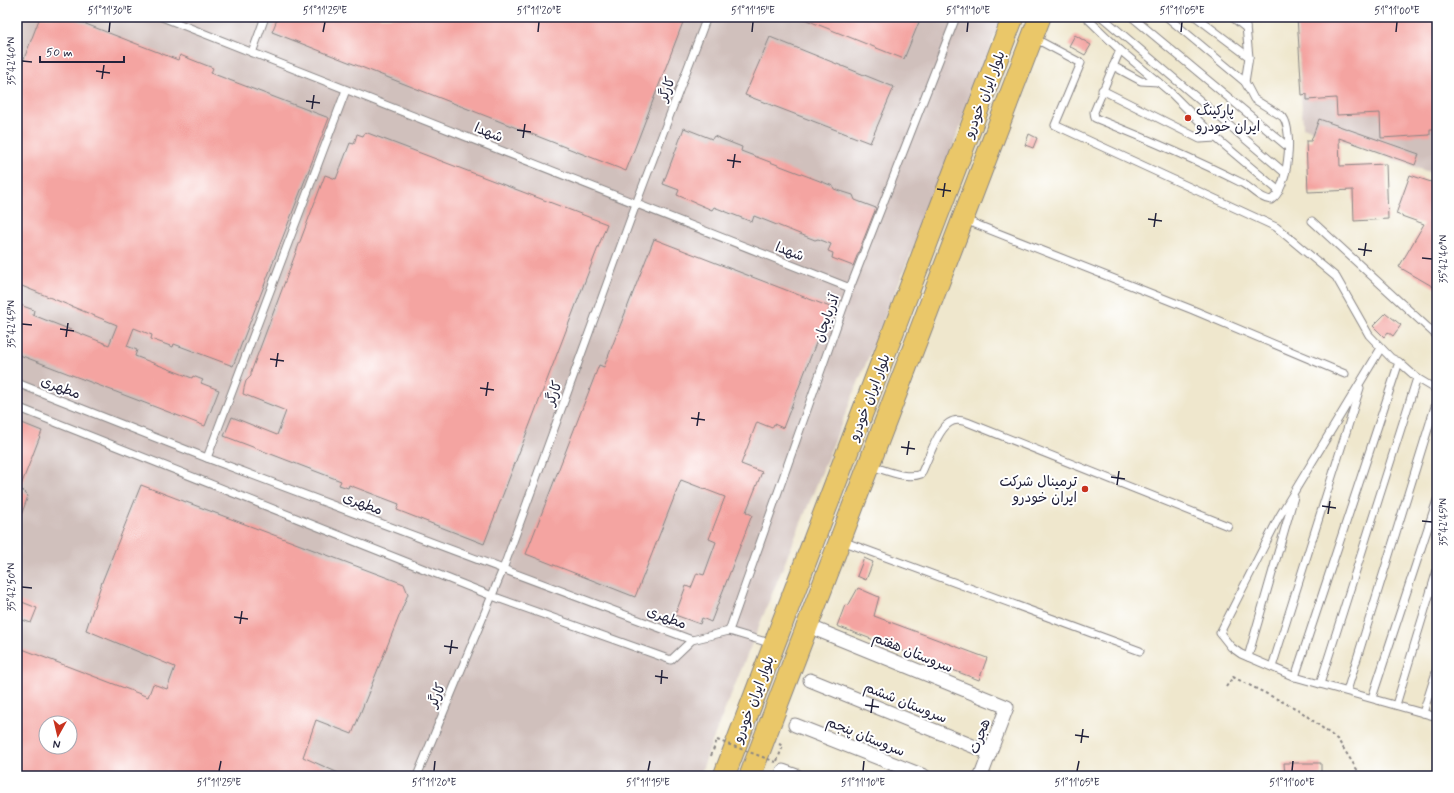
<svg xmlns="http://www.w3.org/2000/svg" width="1454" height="793" font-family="Mynerve,'Playpen Sans Arabic',sans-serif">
  <rect width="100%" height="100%" fill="#fff"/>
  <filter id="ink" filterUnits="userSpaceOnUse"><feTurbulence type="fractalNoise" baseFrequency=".025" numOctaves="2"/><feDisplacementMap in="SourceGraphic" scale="8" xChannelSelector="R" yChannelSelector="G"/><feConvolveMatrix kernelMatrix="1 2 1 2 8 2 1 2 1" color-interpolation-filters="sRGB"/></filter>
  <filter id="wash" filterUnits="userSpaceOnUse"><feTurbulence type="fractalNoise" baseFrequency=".012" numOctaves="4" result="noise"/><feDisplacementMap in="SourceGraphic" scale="16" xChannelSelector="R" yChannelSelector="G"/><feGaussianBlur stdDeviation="0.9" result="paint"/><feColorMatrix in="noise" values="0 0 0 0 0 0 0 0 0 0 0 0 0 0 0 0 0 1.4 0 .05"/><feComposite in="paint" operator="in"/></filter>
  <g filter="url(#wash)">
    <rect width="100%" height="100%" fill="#efe7cd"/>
    <g fill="#d0c0bc" fill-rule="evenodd">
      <path d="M17 17H1002L933 199 715 734 700 776H17ZM46 723H70V747H46Z"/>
      <path d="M1296 17H1437V175L1303 127Z"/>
    </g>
    <g id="blocks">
      <g fill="#f4a4a1" fill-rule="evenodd">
        <path d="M40 17H68L178 60 180 55 213 68 211 73 329 118 233 366 174 344 173 347 151 339 152 335 134 328 127 346 137 350 135 356 192 378 193 376 203 380 201 383 219 390 205 426 17 354V304L34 310 33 315 109 345 117 325 17 284V77Z"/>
        <path d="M278 17H685L626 171 272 32Z"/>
        <path d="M799 17H921L904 59Z"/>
        <path d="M1297 17H1437V129H1430V135L1381 138 1380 113 1337 115 1336 98 1307 100V94L1302 95Z"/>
        <path d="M1075 35 1091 45 1085 55 1069 46Z"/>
        <path d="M770 37 894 87 870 143 745 95Z"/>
        <path d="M1319 119 1419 154 1415 165 1339 138 1340 166 1386 164 1388 219 1354 221 1353 190 1308 192 1306 141H1311Z"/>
        <path d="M684 128 712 139 714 136 742 147 741 151 833 186 834 189 853 195 855 200 876 208 853 266 832 258 833 253 828 251 831 244 818 239 815 240 754 216 752 222 714 207 712 210 677 195 679 190 663 184Z"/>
        <path d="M365 132 607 224 484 544 397 510 399 504 349 485 348 488 339 485 341 481 224 436 232 417 277 435 286 411 243 394 244 388 246 381 251 376V372L325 175 336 179 350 143 354 144 357 134 363 136Z"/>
        <path d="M1029 134 1037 138 1033 148 1025 145Z"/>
        <path d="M1410 175 1437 184V289L1399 267 1424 224 1396 214Z"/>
        <path d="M654 239 830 307 783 428 774 424 772 428 757 422 741 464 762 472 746 512 752 515 711 622 702 618 700 624 675 615 686 586 691 588 697 573 704 575 716 542 709 539 725 497 681 480 635 597 526 554 599 365 604 367Z"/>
        <path d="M1386 313 1401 325 1393 336 1388 332 1384 337 1373 326Z"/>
        <path d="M17 421 42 431 20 488 28 496 18 524Z"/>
        <path d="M141 485 404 584 408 594 352 734 316 720 303 757 345 776H17V647L148 697 153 684 167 689 175 667 86 630 102 582ZM46 723H70V747H46Z"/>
        <path d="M864 558 873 562 866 580 857 576Z"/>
        <path d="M858 588 879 597 874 616 987 658 979 680 837 626 845 605 848 606Z"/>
        <path d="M17 600 37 608 31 623 17 618Z"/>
        <path d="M1284 763H1321V776H1285Z"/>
      </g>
    </g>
  </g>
  <g filter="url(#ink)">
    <use href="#blocks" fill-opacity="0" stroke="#888484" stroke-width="1"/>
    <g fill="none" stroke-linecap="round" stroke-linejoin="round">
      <defs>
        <g id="lane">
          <path d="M162 17 850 288"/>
          <path d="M1088 17 1089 20 1120 50 1170 92 1216 138 1279 191"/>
          <path d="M1102 17 1285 173"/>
          <path d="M1132 17 1288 147"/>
          <path d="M1167 17 1245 82"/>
          <path d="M1196 17 1249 57"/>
          <path d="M1232 17 1246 28"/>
          <path d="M1034 38 1081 63 1055 125 1276 227 1336 277 1369 335 1391 358 1399 362 1295 677"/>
          <path d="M1120 50 1094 112 1095 118C1145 138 1194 159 1242 183 1251 188 1260 199 1271 200 1288 190 1294 132 1283 117L1254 99 1245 82 1249 57 1245 17"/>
          <path d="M252 53 265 17"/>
          <path d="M1113 66 1141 81 1158 82"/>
          <path d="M1102 90 1200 139 1216 138"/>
          <path d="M965 220 1193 310 1345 374"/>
          <path d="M1312 221 1437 336"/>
          <path d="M1381 348 1279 517 1220 633 1231 647 1241 654 1295 677 1437 717"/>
          <path d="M1399 362 1417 378 1437 390"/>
          <path d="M17 383 207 458 692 640"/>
          <path d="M17 407 492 596 671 660 692 640 729 631"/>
          <path d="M207 458 346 90"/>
          <path d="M871 466C886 470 906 480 921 474 928 460 937 431 949 423 955 419 960 420 967 422L1228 526"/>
          <path d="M842 541 1140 651"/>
          <path d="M773 644 729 631 850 288 956 17"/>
          <path d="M1248 657 1294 497"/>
          <path d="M1272 667 1360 388"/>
          <path d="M1320 684 1417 378"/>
          <path d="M1347 691 1437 400"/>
          <path d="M1372 698 1437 500"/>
          <path d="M1396 705 1437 570"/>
          <path d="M1423 713 1437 669"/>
          <path d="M417 776 503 569 636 204 707 17"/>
        </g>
        <g id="street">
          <path d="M808 626 1007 707 981 776"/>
          <path d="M810 680 990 753"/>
          <path d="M795 725 924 776"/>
          <path d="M783 771 797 776"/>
        </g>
        <g id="primary">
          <path d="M724 776 1013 17"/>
          <path d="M750 776 1040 17"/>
        </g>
      </defs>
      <use href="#lane" stroke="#888484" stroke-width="9"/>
      <use href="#street" stroke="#888484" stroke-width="15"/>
      <use href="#primary" stroke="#888484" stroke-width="23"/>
      <g stroke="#888484" stroke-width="2" stroke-dasharray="3 3" stroke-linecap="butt">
        <path d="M1226 687 1233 677 1299 710 1338 740 1358 771 1363 776"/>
        <path d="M711 756 717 740"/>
        <path d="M777 761 783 746 779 744"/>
      </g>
      <use href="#lane" stroke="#fff" stroke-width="7"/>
      <use href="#street" stroke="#fff" stroke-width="13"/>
      <use href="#primary" stroke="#eac769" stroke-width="21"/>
      <path stroke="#888484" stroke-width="2" stroke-dasharray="3 3" stroke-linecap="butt" d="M717 740 776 762"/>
    </g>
  </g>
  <path fill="none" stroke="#22223b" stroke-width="1.5" d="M109 32 110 22M323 32 325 22M538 32 539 22M752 32 753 22M967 32 968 22M1181 32 1182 22M1396 32 1397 22M22 61 32 62M96 71 110 73M102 79 104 65M306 101 320 103M312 109 314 95M517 130 531 132M523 138 525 124M727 160 741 162M733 168 735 154M937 189 951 191M943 197 945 183M1148 219 1162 221M1154 227 1156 213M1358 249 1372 251M1364 256 1366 243M1422 258 1432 259M22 324 32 325M60 329 74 331M66 337 68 323M270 359 284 361M276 367 278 353M480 388 494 390M486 396 488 382M691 418 705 420M697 426 699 412M901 447 915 449M907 455 909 441M1111 477 1125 479M1117 485 1119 471M1322 506 1336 508M1328 514 1330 501M1422 521 1432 522M22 587 32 588M234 617 248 619M240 624 242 611M444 646 458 648M450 654 452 640M655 676 668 678M661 684 662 670M865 705 879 707M871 713 873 699M1075 735 1089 737M1081 743 1083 729M219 771 221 761M434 771 435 761M648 771 650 761M863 771 864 761M1077 771 1079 761M1292 771 1293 761"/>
  <g fill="#c8321e" stroke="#fff" stroke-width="1.5">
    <circle cx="1188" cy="118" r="4"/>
    <circle cx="1085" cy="489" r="4"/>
  </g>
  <g text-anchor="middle" stroke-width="4" stroke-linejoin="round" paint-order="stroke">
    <g font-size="14" fill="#22223b" stroke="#fff">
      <text transform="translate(666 89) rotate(-69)" y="5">کارگر</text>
      <text transform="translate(984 94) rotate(-69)" y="5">بلوار ایران خودرو</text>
      <text transform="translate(489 132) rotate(22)" y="5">شهدا</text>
      <text transform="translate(790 251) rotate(21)" y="5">شهدا</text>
      <text transform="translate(826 318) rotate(-70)" y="5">آذربایجان</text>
      <text transform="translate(61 387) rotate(21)" y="5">مطهری</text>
      <text transform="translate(553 393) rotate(-70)" y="5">کارگر</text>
      <text transform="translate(869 397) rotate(-69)" y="5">بلوار ایران خودرو</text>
      <text transform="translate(363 503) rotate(21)" y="5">مطهری</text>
      <text transform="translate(667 617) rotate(21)" y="5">مطهری</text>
      <text transform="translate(913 652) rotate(22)" y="5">سروستان هفتم</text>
      <text transform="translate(436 695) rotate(-67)" y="5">کارگر</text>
      <text transform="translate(753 699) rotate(-69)" y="5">بلوار ایران خودرو</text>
      <text transform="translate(906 702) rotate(22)" y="5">سروستان ششم</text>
      <text transform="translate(866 736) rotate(22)" y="5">سروستان پنجم</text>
      <text transform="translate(979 736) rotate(-69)" y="5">هجرت</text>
    </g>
    <g font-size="14" fill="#22223b" stroke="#fff" text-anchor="start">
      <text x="1196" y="115">پارکینگ<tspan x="1196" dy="16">ایران خودرو</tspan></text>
      <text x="1077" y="486" text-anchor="end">ترمینال شرکت<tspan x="1077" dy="16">ایران خودرو</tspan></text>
    </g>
  </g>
  <rect width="1454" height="793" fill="none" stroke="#fff" stroke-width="44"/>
  <g transform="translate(58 735) rotate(188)"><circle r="19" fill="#ffffff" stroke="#a7a7b1"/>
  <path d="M0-3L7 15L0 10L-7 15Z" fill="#c8321e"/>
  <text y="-6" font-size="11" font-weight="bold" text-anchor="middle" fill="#22223b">N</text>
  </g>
  <path d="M40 56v6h84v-6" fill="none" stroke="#22223b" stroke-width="2"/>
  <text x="46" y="56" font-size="12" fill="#22223b" stroke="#ffffff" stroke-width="3" paint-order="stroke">50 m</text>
  <rect x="22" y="22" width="1410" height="749" fill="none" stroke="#22223b" stroke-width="1.5"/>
  <g font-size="10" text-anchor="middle" fill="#22223b">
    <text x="110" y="14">51°11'30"E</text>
    <text x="325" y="14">51°11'25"E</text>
    <text x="539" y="14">51°11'20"E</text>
    <text x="753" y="14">51°11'15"E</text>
    <text x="968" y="14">51°11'10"E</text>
    <text x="1182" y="14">51°11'05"E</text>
    <text x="1397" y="14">51°11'00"E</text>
    <text transform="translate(11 61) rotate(-90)" y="4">35°42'40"N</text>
    <text transform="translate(1443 259) rotate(-90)" y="4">35°42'40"N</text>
    <text transform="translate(11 324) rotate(-90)" y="4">35°42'45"N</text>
    <text transform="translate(1443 522) rotate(-90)" y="4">35°42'45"N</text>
    <text transform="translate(11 587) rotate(-90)" y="4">35°42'50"N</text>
    <text x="219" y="786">51°11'25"E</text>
    <text x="434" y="786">51°11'20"E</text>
    <text x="648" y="786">51°11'15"E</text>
    <text x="863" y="786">51°11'10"E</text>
    <text x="1077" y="786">51°11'05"E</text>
    <text x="1292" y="786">51°11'00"E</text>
  </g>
</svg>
